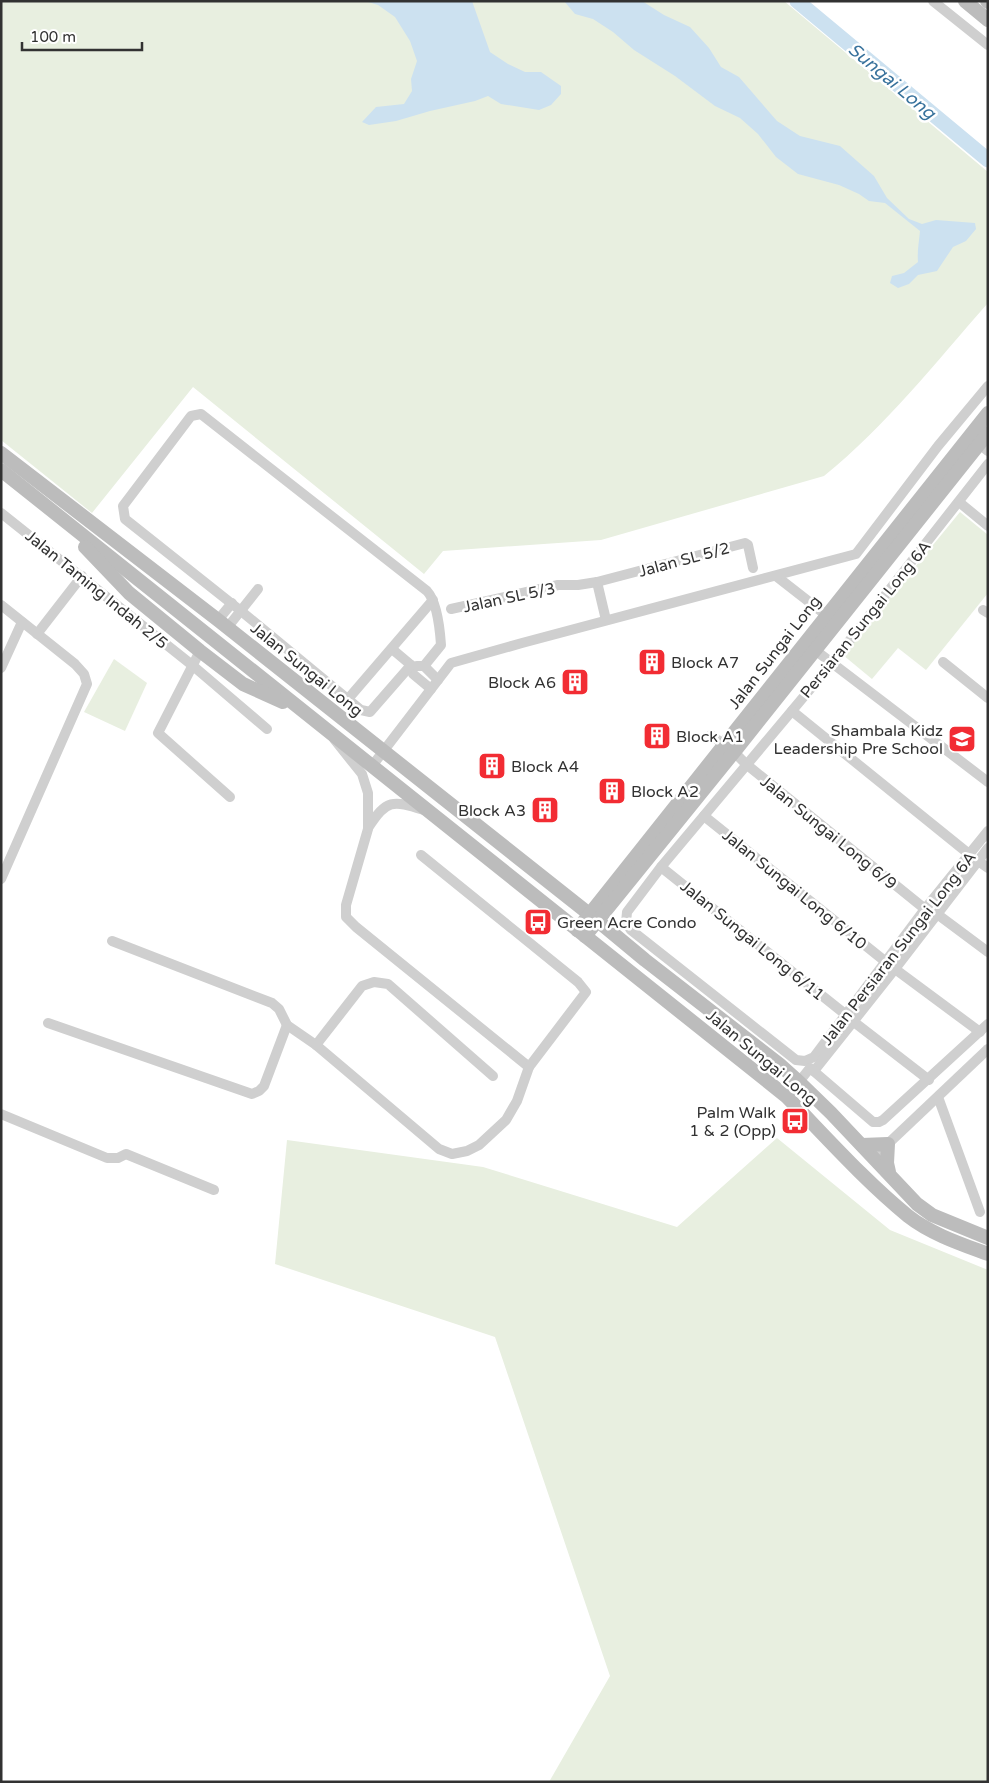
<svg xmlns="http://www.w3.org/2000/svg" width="989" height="1783" font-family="'Varela Round',sans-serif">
  <rect width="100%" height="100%" fill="#fff"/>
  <g fill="#e8efe0">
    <path d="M1 1H784L988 172V303C935 363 886 426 824 476L601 540 443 551 424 574 193 387 92 513 1 440Z"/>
    <path d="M960 512 988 535V593L926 670 898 648 872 679 843 655Z"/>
    <path d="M114 659 147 683 125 731 84 712Z"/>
    <path d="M777 1138 890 1230 988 1270V1782H549L610 1676 495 1337 275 1264 287 1140 483 1167 677 1227Z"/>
  </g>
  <g fill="#cce1f0">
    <path d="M365 1H472L490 52 508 64 525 72H541L561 86V94L551 105 539 110 501 104 488 96 475 101 430 111 396 121 369 125 362 122 376 107 404 104 412 91 411 79 417 61 410 41 395 17 378 5Z"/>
    <path d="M564 1H642L664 15 690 27 709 48 721 67 739 77 777 121 800 136 840 146 874 176 887 198 909 219 922 224 936 220 975 223 976 229 966 241 953 247 937 271 918 275 909 284 898 288 890 283 892 276 904 273 918 262C917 251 919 242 920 231L885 203 869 201 859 194 839 185 798 174 776 157 758 134 740 118 715 106 675 76 634 50 613 32 593 19 575 14Z"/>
  </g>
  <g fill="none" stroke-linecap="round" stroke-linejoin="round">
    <path stroke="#cce1f0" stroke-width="15" d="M797 1 988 160"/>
    <g stroke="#cfcfcf" stroke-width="10">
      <path d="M933 1 988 45"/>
      <path d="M979 444 988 451"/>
      <path d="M988 464 832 663 661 867 627 912 626 923 631 930 796 1060 805 1061 814 1057 925 909 988 831"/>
      <path d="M959 502 988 526"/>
      <path d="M1 513 192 665 267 729"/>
      <path d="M776 576 826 615"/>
      <path d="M597 582 606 620"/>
      <path d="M1 605 75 664 84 674 87 684 1 879"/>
      <path d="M451 609 558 585H578L597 582 745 543 748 545 753 568"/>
      <path d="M983 610 988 613"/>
      <path d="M218 620 232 603"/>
      <path d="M227 628 258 589"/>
      <path d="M37 634 82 576"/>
      <path d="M392 649 411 665 413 674 431 689"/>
      <path d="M815 650 988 782"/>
      <path d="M200 651 158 733 230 797"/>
      <path d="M943 662 988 698"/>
      <path d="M411 665 370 712 361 710 241 611 125 519 123 506 191 416 201 414 427 591C437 602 440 630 441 645L424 666"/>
      <path d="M417 666H424L438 680"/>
      <path d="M1 668 22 622"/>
      <path d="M348 699 433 600"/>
      <path d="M792 711 969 854"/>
      <path d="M711 735 734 752 746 764 925 909"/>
      <path d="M334 739 362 774 368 793V829L346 905V917L356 927 529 1067"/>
      <path d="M372 766 451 663 522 643 856 554 938 446 988 386"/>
      <path d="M704 816 886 962"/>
      <path d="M368 828C387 799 392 800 424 810"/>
      <path d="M978 861 988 868"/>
      <path d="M661 867 845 1014"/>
      <path d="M937 914 988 952"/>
      <path d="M112 941 272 1003 279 1009 287 1025 316 1045 439 1149 452 1154 467 1151 479 1145 506 1120 517 1101 529 1067 586 992 578 982 421 855"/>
      <path d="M895 969 980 1032"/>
      <path d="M854 1022 929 1080"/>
      <path d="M48 1023 252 1094 259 1091 264 1086 287 1025"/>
      <path d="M316 1045 362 986 374 982 388 984 493 1076"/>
      <path d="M814 1071 895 969 988 848"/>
      <path d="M787 1097 810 1068 873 1122H879L883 1120 988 1024"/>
      <path d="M938 1097 980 1212"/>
      <path d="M1 1114 107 1158H118L126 1154 214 1190"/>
      <path d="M874 1157 988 1049"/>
    </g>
    <g stroke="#bcbcbc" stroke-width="14">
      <path d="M965 1 988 20"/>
      <path d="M987 1 988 2"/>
      <path d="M1 453 218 620 598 921 645 960 779 1064 799 1082 831 1113 917 1204 932 1215 988 1238"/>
      <path d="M1 470 787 1097C825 1136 866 1182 908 1216 931 1234 961 1244 988 1254"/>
      <path d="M85 547 129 593 200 651 243 684 283 702"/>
      <path d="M577 930 988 413"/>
      <path d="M585 936 734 752 988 433"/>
      <path d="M862 1145 888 1144 887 1163 889 1172"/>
    </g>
  </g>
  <defs>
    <symbol id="building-square" viewBox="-11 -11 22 22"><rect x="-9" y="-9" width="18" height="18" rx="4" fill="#f22c33" stroke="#fff"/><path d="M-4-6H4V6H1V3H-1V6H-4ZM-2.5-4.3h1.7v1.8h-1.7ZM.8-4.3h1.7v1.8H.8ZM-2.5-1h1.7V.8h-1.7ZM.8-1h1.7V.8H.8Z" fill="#fff"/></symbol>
    <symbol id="school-square" viewBox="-11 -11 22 22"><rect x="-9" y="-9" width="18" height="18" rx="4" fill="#f22c33" stroke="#fff"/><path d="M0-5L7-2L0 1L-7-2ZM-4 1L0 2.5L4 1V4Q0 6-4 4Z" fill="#fff"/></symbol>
    <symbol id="bus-square" viewBox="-11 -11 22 22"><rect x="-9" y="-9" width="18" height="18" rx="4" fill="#f22c33" stroke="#fff"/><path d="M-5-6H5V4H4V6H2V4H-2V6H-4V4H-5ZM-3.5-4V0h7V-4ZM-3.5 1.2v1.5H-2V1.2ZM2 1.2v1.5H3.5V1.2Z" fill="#fff"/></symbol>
  </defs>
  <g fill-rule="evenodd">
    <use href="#building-square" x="636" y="646" width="32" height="32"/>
    <use href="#building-square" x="559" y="666" width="32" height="32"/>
    <use href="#building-square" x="641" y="720" width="32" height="32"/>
    <use href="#school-square" x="946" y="723" width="32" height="32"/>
    <use href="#building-square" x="476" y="750" width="32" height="32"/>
    <use href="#building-square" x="596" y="775" width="32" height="32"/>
    <use href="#building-square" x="529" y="794" width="32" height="32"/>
    <use href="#bus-square" x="522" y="906" width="32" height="32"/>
    <use href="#bus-square" x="779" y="1105" width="32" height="32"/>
  </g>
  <g text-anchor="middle" stroke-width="5" stroke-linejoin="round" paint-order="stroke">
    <g font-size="16" fill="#323232" stroke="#fff">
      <text transform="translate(684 559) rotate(-15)" y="6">Jalan SL 5/2</text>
      <text transform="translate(97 589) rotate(39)" y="6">Jalan Taming Indah 2/5</text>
      <text transform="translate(509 597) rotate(-12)" y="6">Jalan SL 5/3</text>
      <text transform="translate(865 619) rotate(-51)" y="6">Persiaran Sungai Long 6A</text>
      <text transform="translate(774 652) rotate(-52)" y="6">Jalan Sungai Long</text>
      <text transform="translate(307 669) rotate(39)" y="6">Jalan Sungai Long</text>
      <text transform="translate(829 832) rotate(39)" y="6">Jalan Sungai Long 6/9</text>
      <text transform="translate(795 889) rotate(39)" y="6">Jalan Sungai Long 6/10</text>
      <text transform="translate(753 940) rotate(39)" y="6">Jalan Sungai Long 6/11</text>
      <text transform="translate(898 948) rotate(-52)" y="6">Jalan Persiaran Sungai Long 6A</text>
      <text transform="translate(762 1057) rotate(40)" y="6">Jalan Sungai Long</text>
    </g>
    <g font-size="16" fill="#323232" stroke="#fff" text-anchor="start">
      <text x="671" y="668">Block A7</text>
      <text x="556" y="688" text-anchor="end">Block A6</text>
      <text x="943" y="736" text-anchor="end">Shambala Kidz<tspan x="943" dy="18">Leadership Pre School</tspan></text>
      <text x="676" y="742">Block A1</text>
      <text x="511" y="772">Block A4</text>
      <text x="631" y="797">Block A2</text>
      <text x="526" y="816" text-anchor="end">Block A3</text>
      <text x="557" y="928">Green Acre Condo</text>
      <text x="776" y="1118" text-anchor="end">Palm Walk<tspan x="776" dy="18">1 &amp; 2 (Opp)</tspan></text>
    </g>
    <g font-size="18" font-style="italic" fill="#38729c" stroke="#fff">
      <text transform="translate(892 81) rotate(40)" y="6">Sungai Long</text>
    </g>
  </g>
  <rect width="989" height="1783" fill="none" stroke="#323232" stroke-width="5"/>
  <path d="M22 42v8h120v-8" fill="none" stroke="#323232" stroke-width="2.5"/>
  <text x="30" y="42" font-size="15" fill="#323232" stroke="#ffffff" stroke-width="4" paint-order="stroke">100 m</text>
</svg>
